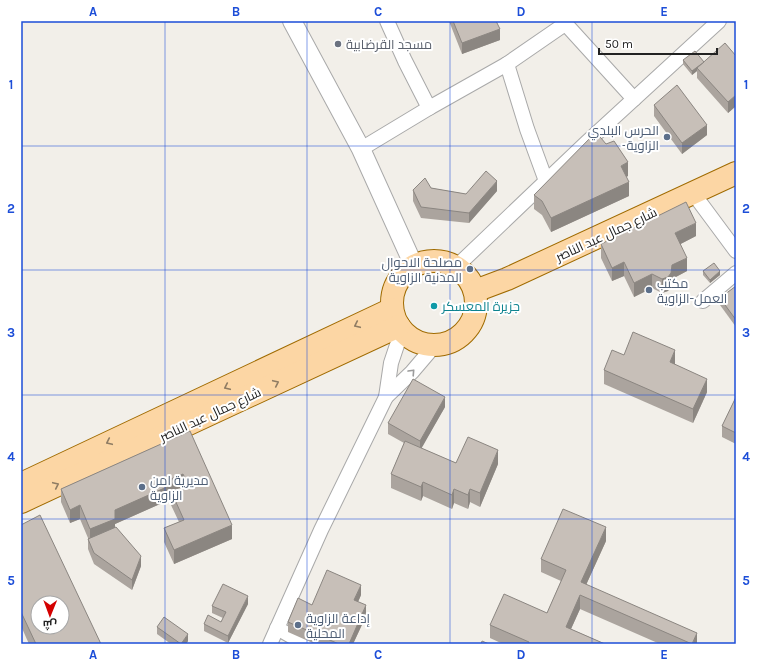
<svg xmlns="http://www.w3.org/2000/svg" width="757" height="665" font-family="Karla,Cairo,sans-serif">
  <rect width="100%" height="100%" fill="#f2efe9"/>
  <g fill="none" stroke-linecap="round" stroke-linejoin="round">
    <defs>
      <g id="minor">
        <path d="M387 21 405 61 429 108"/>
        <path d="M563 21 634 99"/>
        <path d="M507 64 527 129 546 181"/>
        <path d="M361 149 429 108 507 64 565 24"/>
        <path d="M693 193 736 251"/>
        <path d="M456 267 586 143 719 21"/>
        <path d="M703 301 736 273"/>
        <path d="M386 397 412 372 435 345"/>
        <path d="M277 628 305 644"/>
        <path d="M270 644 321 530 386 397 391 363 402 330"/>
      </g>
      <path id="tertiary" d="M292 21 361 149 414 266"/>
      <g id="primary">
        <circle cx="434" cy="303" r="42"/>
        <path d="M475 291 507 279 736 173"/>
        <path d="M21 484 392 309"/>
        <path d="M21 502 399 326"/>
      </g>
    </defs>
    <use href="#minor" stroke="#a9a9a9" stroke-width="16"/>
    <use href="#tertiary" stroke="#a9a9a9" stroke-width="20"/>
    <use href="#primary" stroke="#a06b00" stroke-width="24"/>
    <use href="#minor" stroke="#fff" stroke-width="14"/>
    <use href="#tertiary" stroke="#fff" stroke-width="18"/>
    <use href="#primary" stroke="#fcd6a4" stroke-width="22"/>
  </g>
  <g fill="#aba49e">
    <path d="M449 21H496L500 40 462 54Z"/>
    <path d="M733 21H736V26Z"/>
    <path d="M736 56V106L728 113 697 78V71L692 75 683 64V60L704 62Z"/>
    <path d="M654 105 707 135 682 154 654 116Z"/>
    <path d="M628 176 626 177 629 196 551 232 542 215 534 209V195Z"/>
    <path d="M431 188 466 194 497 191 469 223 421 218 413 201V190Z"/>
    <path d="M696 236 680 244 687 271 672 279 671 286 668 291 662 293 652 288 634 297 624 276 612 281 601 258V244Z"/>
    <path d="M703 271 720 275 710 283 703 275Z"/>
    <path d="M736 286V327L720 305V298Z"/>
    <path d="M624 355 674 364 707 392 693 423 604 384V370Z"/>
    <path d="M736 397V444L722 437V426Z"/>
    <path d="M445 407 421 448 456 463 498 464 480 507 470 502 468 509 454 503 452 509 423 496 421 501 391 488V474L404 443 388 434V423Z"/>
    <path d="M190 431 232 539 174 564 164 542V528L179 522 171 505V493L169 494V500L115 524V527L141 566 132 590 94 564 88 549V538L80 519 70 523 61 502V489Z"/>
    <path d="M21 525 101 644H29L21 626Z"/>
    <path d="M606 541 586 585 697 644H660L580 609 571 629 605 644H503L490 638V625L547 613 561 581 541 572V559Z"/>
    <path d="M361 595 358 602 366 616 353 644H315L288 632V622L312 605Z"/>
    <path d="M248 604 228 643 204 631V624L221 622 223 618 212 613V606Z"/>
    <path d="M157 627 188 641 186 644H171L157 634Z"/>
  </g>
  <g fill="#8b8681">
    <path d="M500 29V40L462 54V43Z"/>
    <path d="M704 62 697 68V71L692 75V71Z"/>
    <path d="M736 95V106L728 113V102Z"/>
    <path d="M707 125V135L682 154V143Z"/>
    <path d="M628 162V176L621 180V166Z"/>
    <path d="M497 181V191L469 223V213Z"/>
    <path d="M629 182V196L551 232V218Z"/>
    <path d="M696 223V236L675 247V233Z"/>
    <path d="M687 258V271L672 279 671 286 668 291 662 293V279L672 265Z"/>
    <path d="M624 262V276L612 281V268Z"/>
    <path d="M720 271V275L710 283V280Z"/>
    <path d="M652 274V288L634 297V283Z"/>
    <path d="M675 350V364L670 376V362Z"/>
    <path d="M707 379V392L693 423V409Z"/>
    <path d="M445 397V407L420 451V441Z"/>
    <path d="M498 450V464L480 507V493Z"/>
    <path d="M183 474V487L169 494V500L115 524V532L90 543V529L115 510 166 481Z"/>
    <path d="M423 482V496L421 501V487Z"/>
    <path d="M454 489V503L452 509V495Z"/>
    <path d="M470 489V502L468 509V495Z"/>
    <path d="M80 505V519L70 523V510Z"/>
    <path d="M232 525V539L174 564V550Z"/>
    <path d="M606 527V541L581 596V582Z"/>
    <path d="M141 556V566L132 590V580Z"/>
    <path d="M361 585V595L354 611V600Z"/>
    <path d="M580 595V609L566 640V627Z"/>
    <path d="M248 596V604L228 643V636Z"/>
    <path d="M366 605V616L353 644H349Z"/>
    <path d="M697 633V644H692Z"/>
    <path d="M188 634V641L186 644H181Z"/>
  </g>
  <g fill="#c7bfb8" stroke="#8b8681" fill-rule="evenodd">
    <path d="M453 21H496L500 29 462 43Z"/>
    <path d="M725 43 736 56V95L728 102 697 68Z"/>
    <path d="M695 51 704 62 692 71 683 60Z"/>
    <path d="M677 85 707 125 682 143 654 105Z"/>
    <path d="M596 132 606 144 614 141 628 162 621 166 629 182 551 218 542 201 534 195Z"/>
    <path d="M486 171 497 181 469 213 421 207 413 190 425 178 431 188 466 194Z"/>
    <path d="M686 202 696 223 675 233 687 258 672 265 671 273 668 277 662 279 652 274 634 283 624 262 612 268 601 244Z"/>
    <path d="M714 263 720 271 710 280 703 271Z"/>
    <path d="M736 286V320L720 298Z"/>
    <path d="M633 332 675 350 670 362 707 379 693 409 604 370 612 350 624 355Z"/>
    <path d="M413 379 445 397 420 441 388 423Z"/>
    <path d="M736 397V433L722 426Z"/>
    <path d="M190 431 232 525 174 550 164 528 184 520 171 491 188 484 183 474 166 481 169 486 115 510V519L90 529 80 505 70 510 61 489Z"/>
    <path d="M468 437 498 450 480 493 470 489 468 495 454 489 452 495 423 482 421 487 391 474 405 441 456 463Z"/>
    <path d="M563 509 606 527 581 582 697 633 692 644 580 595 566 627 605 644H528L529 642 490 625 504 594 547 613 566 570 541 559Z"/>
    <path d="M40 515 101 644H36L21 612V525ZM38 603H62V627H38Z"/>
    <path d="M116 527 141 556 132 580 94 553 88 539Z"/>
    <path d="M327 570 361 585 354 600 366 605 349 644H339L288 622 298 598 312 605Z"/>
    <path d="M223 584 248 596 228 636 204 624 208 615 221 622 226 612 212 606Z"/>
    <path d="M164 617 188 634 181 644 157 627Z"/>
    <path d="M482 641 489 644H481Z"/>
  </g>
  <defs><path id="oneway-chevron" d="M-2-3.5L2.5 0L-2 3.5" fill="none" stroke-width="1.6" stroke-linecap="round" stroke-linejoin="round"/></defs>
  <g stroke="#8f7c63">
    <use href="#oneway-chevron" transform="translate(357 325) rotate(155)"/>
    <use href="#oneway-chevron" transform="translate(276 383) rotate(-25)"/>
    <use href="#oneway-chevron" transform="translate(227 387) rotate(155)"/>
    <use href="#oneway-chevron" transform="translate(109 442) rotate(155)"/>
    <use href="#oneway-chevron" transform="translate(56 485) rotate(-25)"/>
  </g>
  <use stroke="#9c9c9c" href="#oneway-chevron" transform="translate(412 372) rotate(-47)"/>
  <path fill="none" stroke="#1d4ed8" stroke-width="1" stroke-opacity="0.55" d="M165 21V644M307 21V644M450 21V644M592 21V644M21 146H736M21 270H736M21 395H736M21 519H736"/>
  <circle fill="#6b7280" stroke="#fff" stroke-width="1.5" cx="338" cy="44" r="4"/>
  <g fill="#5c6f8a" stroke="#fff" stroke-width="1.5">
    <circle cx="667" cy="137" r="4"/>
    <circle cx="470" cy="269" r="4"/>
    <circle cx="649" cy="290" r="4"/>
    <circle cx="142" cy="487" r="4"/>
    <circle cx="298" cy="625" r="4"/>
  </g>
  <circle fill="#0f9aa8" stroke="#fff" stroke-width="1.5" cx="434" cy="306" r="4"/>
  <g text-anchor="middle" stroke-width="4" stroke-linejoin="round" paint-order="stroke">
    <g font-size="13" fill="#5b616d" stroke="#fff" text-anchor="start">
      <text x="346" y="49">مسجد القرضابية</text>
    </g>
    <g font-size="13" fill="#4e5e75" stroke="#fff" text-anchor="start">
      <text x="659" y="135" text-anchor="end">الحرس البلدي<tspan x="659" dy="15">-الزاوية</tspan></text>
      <text x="462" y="267" text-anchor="end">مصلحة الاحوال<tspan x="462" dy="15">المدنية الزاوية</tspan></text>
      <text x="657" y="288">مكتب<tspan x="657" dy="15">العمل-الزاوية</tspan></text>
      <text x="150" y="485">مديرية امن<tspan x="150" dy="15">الزاوية</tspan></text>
      <text x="306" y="623">إداعة الزاوية<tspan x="306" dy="15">المحلية</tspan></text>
    </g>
    <g font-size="13" fill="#222" stroke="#fff">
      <text transform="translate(606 234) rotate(-25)" y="5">شارع جمال عبد الناصر</text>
      <text transform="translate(210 414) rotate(-25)" y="5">شارع جمال عبد الناصر</text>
    </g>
    <g font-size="13" fill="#0d838f" stroke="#fff" text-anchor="start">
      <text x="442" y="311">جزيرة المعسكر</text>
    </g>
  </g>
  <rect width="757" height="665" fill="none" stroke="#ffffff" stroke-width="44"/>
  <g transform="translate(50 615) rotate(181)"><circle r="19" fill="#ffffff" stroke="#a7a7a7"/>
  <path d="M0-3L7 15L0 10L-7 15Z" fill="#d40000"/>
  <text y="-6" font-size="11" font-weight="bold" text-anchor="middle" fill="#222222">ش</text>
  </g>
  <path d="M599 48v6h118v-6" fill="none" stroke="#222222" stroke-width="2"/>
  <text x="605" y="48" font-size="12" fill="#222222" stroke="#ffffff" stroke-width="3" paint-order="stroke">50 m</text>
  <rect x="22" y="22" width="713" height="621" fill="none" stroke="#1d4ed8" stroke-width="1.5"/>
  <g font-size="13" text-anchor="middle" font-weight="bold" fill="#1d4ed8">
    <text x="93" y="16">A</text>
    <text x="236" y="16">B</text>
    <text x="378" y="16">C</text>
    <text x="521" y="16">D</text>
    <text x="664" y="16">E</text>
    <text x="11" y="89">1</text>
    <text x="746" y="89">1</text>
    <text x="11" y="213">2</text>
    <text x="746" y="213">2</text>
    <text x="11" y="337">3</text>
    <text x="746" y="337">3</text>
    <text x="11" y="461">4</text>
    <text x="746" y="461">4</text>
    <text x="11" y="585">5</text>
    <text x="746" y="585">5</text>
    <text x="93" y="659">A</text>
    <text x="236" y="659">B</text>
    <text x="378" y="659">C</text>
    <text x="521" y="659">D</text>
    <text x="664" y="659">E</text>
  </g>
</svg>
